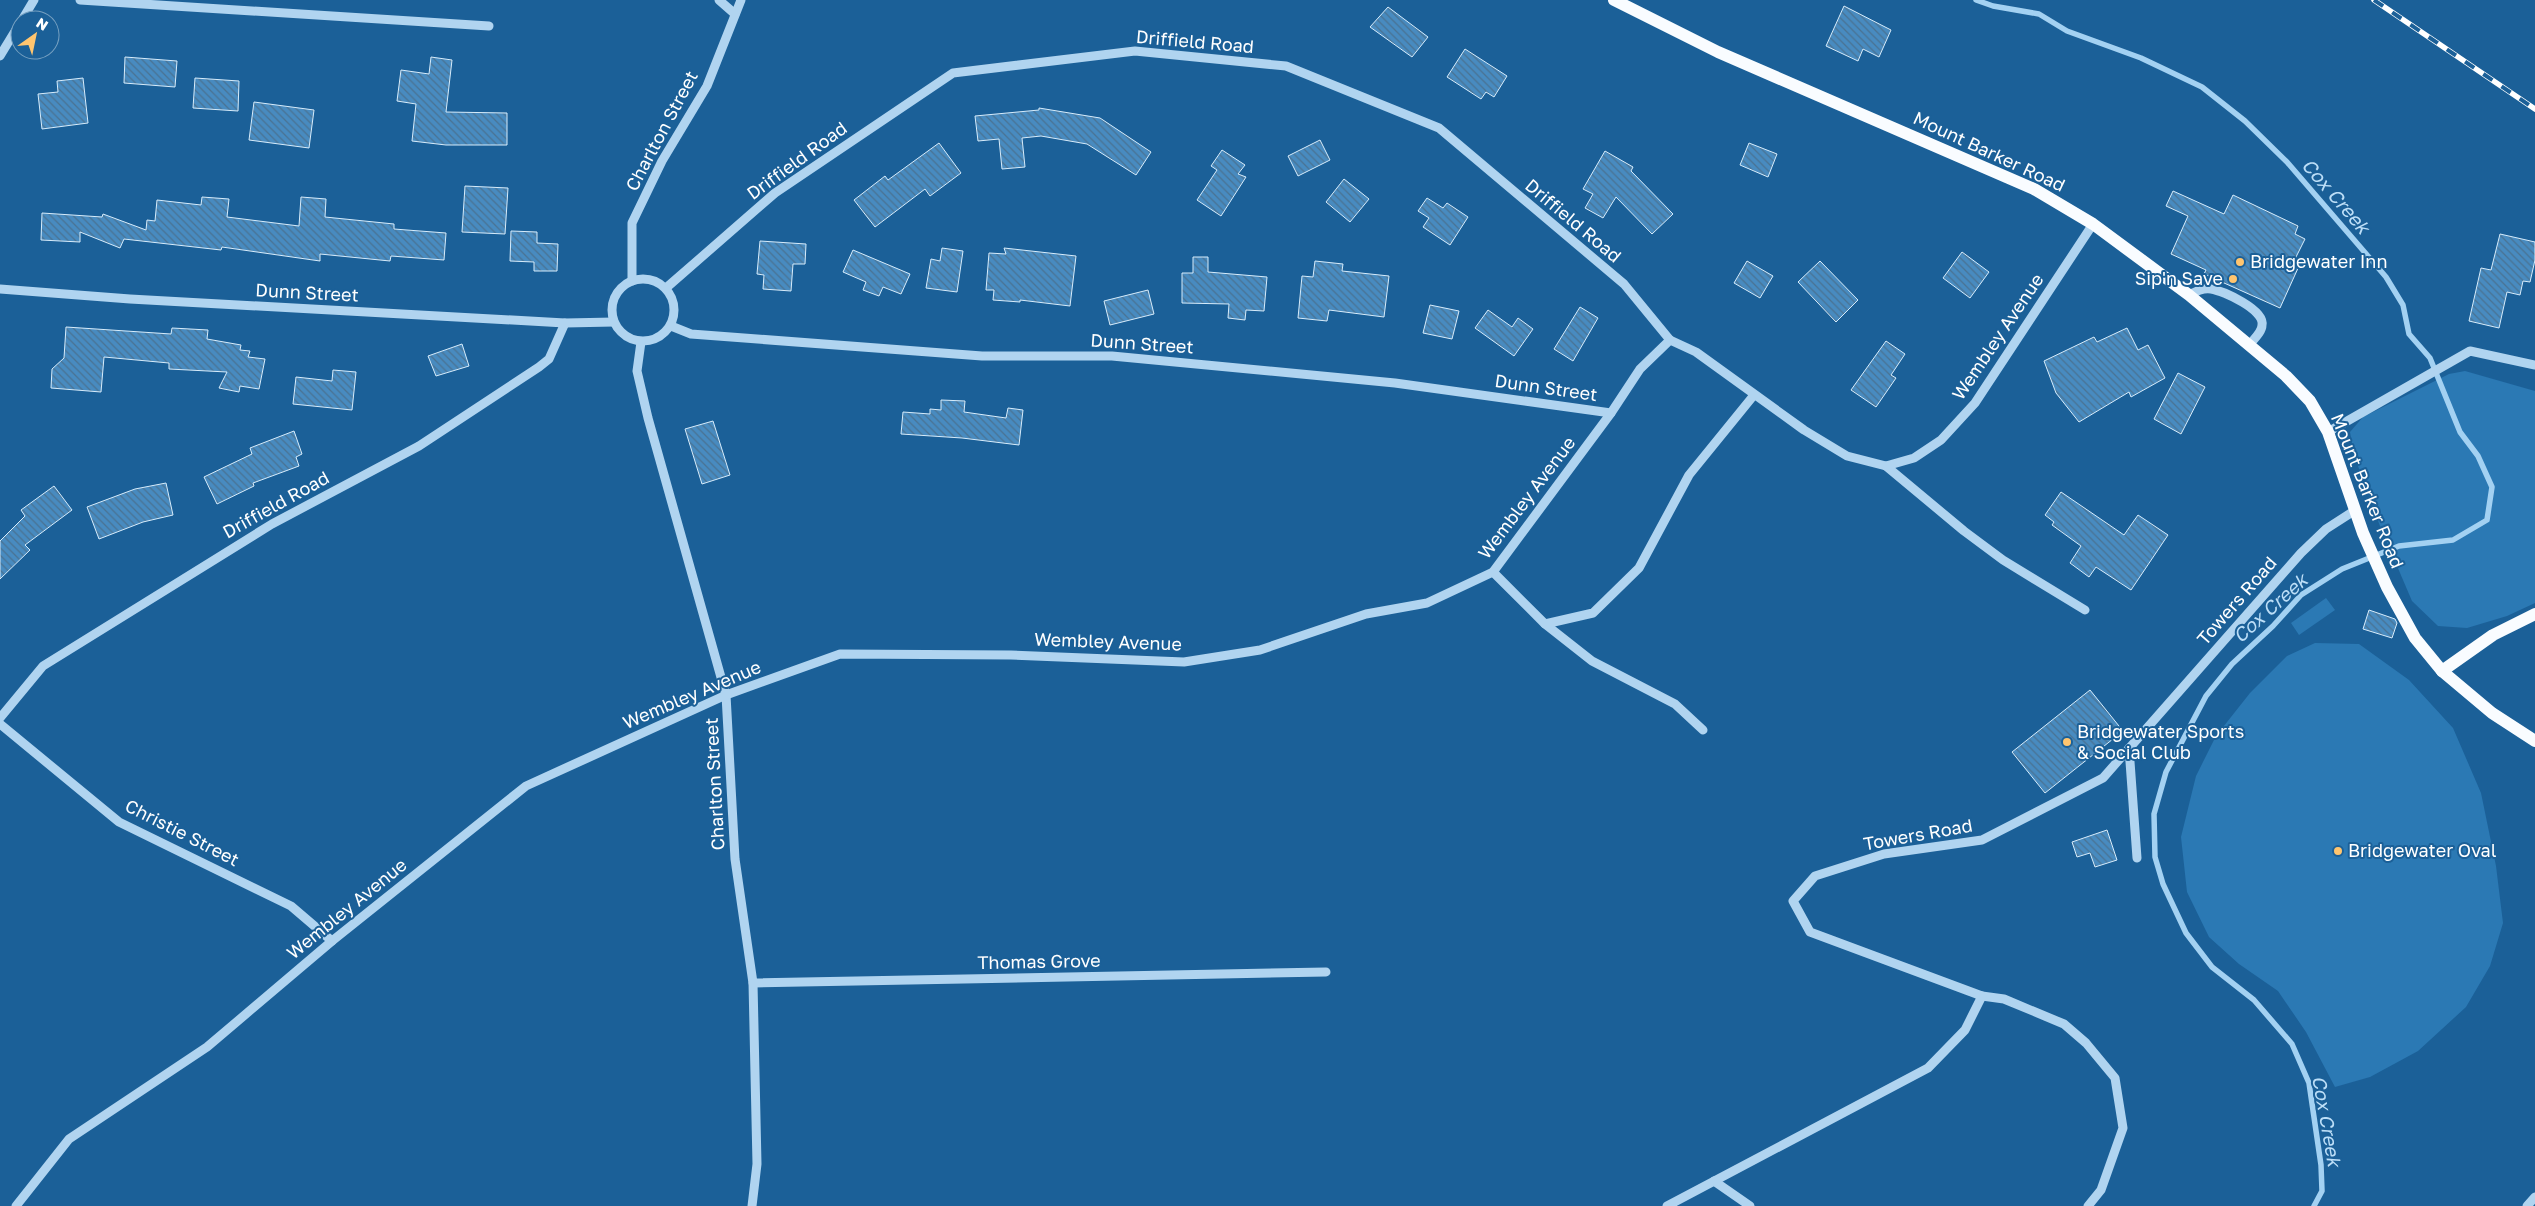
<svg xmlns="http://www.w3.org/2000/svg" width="2535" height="1206" font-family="'Golos Text',sans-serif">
  <defs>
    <pattern id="building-back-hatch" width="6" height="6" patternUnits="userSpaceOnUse" patternTransform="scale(1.25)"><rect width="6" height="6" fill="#488bc0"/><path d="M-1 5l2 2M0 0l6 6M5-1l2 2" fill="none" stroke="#4a7292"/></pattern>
  </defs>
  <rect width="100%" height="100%" fill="#1b6098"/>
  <g fill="#2b79b4">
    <path d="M2465 371 2535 391V603L2507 616 2467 628 2438 626 2412 601 2380 526 2354 455 2350 432 2363 417 2449 374Z"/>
    <path d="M2326 598 2335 610 2299 635 2291 623Z"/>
    <path d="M2315 643 2359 644 2409 680 2453 728 2481 793 2496 866 2503 923 2490 966 2466 1007 2418 1051 2370 1077 2335 1087 2306 1032 2278 991 2239 964 2209 937 2187 892 2181 837 2196 776 2216 736 2250 693 2287 656Z"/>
  </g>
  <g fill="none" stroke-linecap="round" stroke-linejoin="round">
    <path stroke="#a3d1f2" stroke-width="5.5" d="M1976 0 1993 6 2039 14 2067 31 2141 58 2202 87 2245 121 2287 162 2386 277 2403 305 2409 334 2430 358 2460 432 2478 456 2492 487 2487 520 2453 540 2399 546 2342 569 2301 595 2273 626 2232 664 2206 696 2166 772 2154 814 2155 857 2163 884 2186 933 2212 967 2254 1000 2292 1044 2309 1083 2321 1165 2322 1191 2314 1206"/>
  </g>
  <g fill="url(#building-back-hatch)" stroke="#d7ecfb">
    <path d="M1844 6 1891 30 1879 57 1863 49 1858 61 1826 46Z"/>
    <path d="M1388 7 1428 37 1412 57 1370 27Z"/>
    <path d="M1465 49 1507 76 1494 97 1486 92 1481 99 1447 77Z"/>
    <path d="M125 57 177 61 175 87 124 83Z"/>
    <path d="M431 57 452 60 446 112 507 113V145H446L412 141 416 104 397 101 401 70 429 74Z"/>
    <path d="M83 78 88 123 42 129 38 94 58 92 57 81Z"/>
    <path d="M195 78 239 81 238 111 193 108Z"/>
    <path d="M254 102 314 110 309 148 249 140Z"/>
    <path d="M1039 108 1100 118 1151 152 1136 175 1087 144 1041 136 1022 138 1025 167 1002 169 999 139 978 141 975 116 1039 110Z"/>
    <path d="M1320 140 1330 160 1298 176 1288 156Z"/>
    <path d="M939 143 961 173 930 196 925 189 875 227 854 200 885 176 888 180Z"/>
    <path d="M1749 143 1777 154 1768 177 1740 165Z"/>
    <path d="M1222 150 1245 165 1238 174 1246 177 1221 216 1197 200 1217 170 1211 166Z"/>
    <path d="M1605 151 1633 167 1631 171 1673 214 1652 234 1616 197 1603 218 1585 208 1593 194 1583 189Z"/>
    <path d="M1344 179 1369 199 1350 222 1326 202Z"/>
    <path d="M465 186 508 188 505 234 462 232Z"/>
    <path d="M2173 191 2224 214 2233 195 2298 226 2295 234 2305 239 2293 263 2299 266 2280 308 2204 274 2206 270 2171 254 2188 216 2166 206Z"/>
    <path d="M202 197 229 199 227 217 299 226 301 197 326 199 325 217 394 224V229L446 233 444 260 391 256 390 261 320 254V261L222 247 221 250 124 239 120 248 80 232V242L41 240 42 213 102 217 103 214 146 230 147 220 155 221 157 200 201 205Z"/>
    <path d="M1427 198 1443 208 1447 203 1468 217 1450 245 1423 227 1429 218 1418 211Z"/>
    <path d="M511 231 537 232V243L558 244 557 271H534V262L510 261Z"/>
    <path d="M2500 234 2535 242V260L2530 282 2523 281 2520 295 2507 292 2499 328 2469 321 2481 268 2491 270Z"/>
    <path d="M760 241 806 244 805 264H793L791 291 763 289 764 275 757 274Z"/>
    <path d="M942 248 963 251 957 292 926 288 931 259 940 261Z"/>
    <path d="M1004 248 1076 256 1070 306 1020 300V302L993 300 994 290H986L989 253 1006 254Z"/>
    <path d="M853 250 910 274 901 294 883 287 879 296 863 290 866 282 843 272Z"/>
    <path d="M1962 252 1989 272 1970 298 1943 278Z"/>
    <path d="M1193 257H1208V272L1267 277 1264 311 1246 310 1245 320 1228 318 1229 304 1182 303V273H1193Z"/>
    <path d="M1315 261 1343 264 1342 271 1389 276 1384 317 1329 310 1327 321 1298 318 1302 276 1313 277Z"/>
    <path d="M1747 261 1773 276 1760 298 1734 283Z"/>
    <path d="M1820 261 1858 300 1836 322 1798 282Z"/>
    <path d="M1148 290 1154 314 1110 325 1104 301Z"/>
    <path d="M1430 305 1459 311 1452 339 1423 333Z"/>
    <path d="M1580 307 1598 318 1573 361 1554 349Z"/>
    <path d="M1488 310 1512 327 1518 318 1533 329 1514 356 1475 328Z"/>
    <path d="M66 327 171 334 172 328 208 330 207 339 241 345 240 350 250 351 248 357 265 359 259 389 240 386 239 392 219 388 227 372 169 369V363L104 357 101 392 51 388 52 369 64 358Z"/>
    <path d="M2127 328 2138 350 2148 345 2165 378 2131 397 2129 392 2079 422 2056 393 2044 361 2094 337 2097 342Z"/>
    <path d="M1886 341 1905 354 1891 375 1896 378 1876 407 1851 390Z"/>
    <path d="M462 344 469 366 436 376 428 356Z"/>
    <path d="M333 370 356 372 352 410 293 404 296 377 332 381Z"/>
    <path d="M2178 373 2205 387 2181 434 2154 419Z"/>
    <path d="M941 400 965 401 964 412 1006 418 1008 408 1023 410 1019 445 962 438 901 434 903 412 930 414V409L941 410Z"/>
    <path d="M713 421 730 475 702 484 685 429Z"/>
    <path d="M294 431 302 454 296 457 299 466 253 483 254 486 217 504 204 477 252 454 250 448Z"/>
    <path d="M166 483 173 515 143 522 99 539 87 507 135 489Z"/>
    <path d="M54 486 72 510 25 545 30 550 0 579V541L25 516 21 510Z"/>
    <path d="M2061 492 2124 535 2138 515 2168 535 2131 590 2096 567 2089 577 2070 563 2081 546 2052 525 2054 522 2045 515Z"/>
    <path d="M2369 610 2395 619 2397 623 2392 638 2363 629Z"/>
    <path d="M2090 690 2123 731 2045 793 2012 752Z"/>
    <path d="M2107 830 2117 860 2095 867 2090 853 2077 857 2072 842Z"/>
  </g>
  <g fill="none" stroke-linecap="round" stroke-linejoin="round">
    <g stroke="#b0d4f0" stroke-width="9">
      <path d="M80 0 489 26"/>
      <path d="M719 0 735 14"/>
      <path d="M22 20 34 0"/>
      <path d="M0 56 20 23"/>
      <circle cx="643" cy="310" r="31"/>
      <path d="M632 281V223L662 161 707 86 741 0"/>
      <path d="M666 288 775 193 953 73 1135 51 1286 66 1439 128 1624 284 1670 340"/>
      <path d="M0 289 130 299 565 323 614 322"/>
      <path d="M2189 295C2197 291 2202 288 2211 289 2224 291 2265 310 2262 325 2262 332 2254 339 2250 344"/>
      <path d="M671 326 691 334 982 356H1112L1395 383 1611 413"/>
      <path d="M641 342 637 371 648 418 726 695 735 859 753 983 757 1164 752 1206"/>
      <path d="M2328 432 2470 351 2535 365"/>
      <path d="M1886 466 1964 531 2003 560 2085 610"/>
      <path d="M1493 572 1545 624 1592 661 1675 704 1703 730"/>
      <path d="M1545 624 1593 613 1639 568 1689 475 1754 395"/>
      <path d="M0 718 43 666 272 524 419 446 539 367 549 359 565 323"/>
      <path d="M0 724 119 822 291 906 332 941"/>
      <path d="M2129 748 2137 858"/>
      <path d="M753 983 1326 972"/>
      <path d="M1982 996 2004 999 2064 1024 2086 1043 2115 1078 2123 1128 2101 1190 2088 1206"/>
      <path d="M1714 1181 1750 1206"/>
      <path d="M16 1206 69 1139 207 1047 332 941 526 786 726 695 840 654 1011 655 1184 662 1260 650 1366 614 1427 603 1493 572 1611 413 1640 369 1670 340 1696 352 1804 430 1847 456 1886 466 1914 458 1941 440 1975 403 2093 224"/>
      <path d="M1667 1206 1928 1068 1965 1030 1982 996 1810 932 1793 901 1815 876 1884 854 1982 840 2103 778 2301 553 2326 529 2354 511"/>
      <path d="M2527 1206 2535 1197"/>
    </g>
    <g stroke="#f9fcff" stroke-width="12">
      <path d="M1614 0 1718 52 2034 189 2093 224 2189 295 2286 376 2310 401 2328 432 2363 533 2387 587 2415 638 2442 671 2492 713 2535 741"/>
      <path d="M2442 671 2493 635 2535 614"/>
    </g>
    <defs>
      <path id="rail" d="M2374 0 2535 109"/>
    </defs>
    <use href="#rail" stroke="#fff" stroke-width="5.5"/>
    <use href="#rail" stroke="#1b6098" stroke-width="4" stroke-dasharray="11" stroke-linecap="butt"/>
  </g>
  <g fill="#ffc56f" stroke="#1b6098" stroke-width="2">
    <circle cx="2240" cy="262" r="5"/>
    <circle cx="2233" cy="279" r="5"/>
    <circle cx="2067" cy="742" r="5"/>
    <circle cx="2338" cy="851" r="5"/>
  </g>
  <g text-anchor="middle" stroke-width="4" stroke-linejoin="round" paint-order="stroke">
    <g font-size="18" fill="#fff" stroke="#1b6098">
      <text transform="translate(1195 42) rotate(5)" y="6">Driffield Road</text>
      <text transform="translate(662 131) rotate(-62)" y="6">Charlton Street</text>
      <text transform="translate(1989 152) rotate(25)" y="6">Mount Barker Road</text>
      <text transform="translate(797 161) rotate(-36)" y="6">Driffield Road</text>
      <text transform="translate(1573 221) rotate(40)" y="6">Driffield Road</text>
      <text transform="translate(307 293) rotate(3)" y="6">Dunn Street</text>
      <text transform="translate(1998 337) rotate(-56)" y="6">Wembley Avenue</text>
      <text transform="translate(1142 344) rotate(4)" y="6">Dunn Street</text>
      <text transform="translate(1546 388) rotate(8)" y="6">Dunn Street</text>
      <text transform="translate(2367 491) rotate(68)" y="6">Mount Barker Road</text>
      <text transform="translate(1527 498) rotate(-53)" y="6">Wembley Avenue</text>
      <text transform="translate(276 505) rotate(-29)" y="6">Driffield Road</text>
      <text transform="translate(2237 601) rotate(-49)" y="6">Towers Road</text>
      <text transform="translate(1108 642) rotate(2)" y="6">Wembley Avenue</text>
      <text transform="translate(692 695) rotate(-23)" y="6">Wembley Avenue</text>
      <text transform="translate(715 784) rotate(-93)" y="6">Charlton Street</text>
      <text transform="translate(182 833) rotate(27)" y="6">Christie Street</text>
      <text transform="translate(1918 835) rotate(-10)" y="6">Towers Road</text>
      <text transform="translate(347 909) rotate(-39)" y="6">Wembley Avenue</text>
      <text transform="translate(1039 962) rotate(-1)" y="6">Thomas Grove</text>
    </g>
    <g font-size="18" fill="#fff" stroke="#1b6098" text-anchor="start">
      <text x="2250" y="268">Bridgewater Inn</text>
      <text x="2223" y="285" text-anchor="end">Sip'n Save</text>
      <text x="2077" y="738">Bridgewater Sports<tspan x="2077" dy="21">&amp; Social Club</tspan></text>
      <text x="2348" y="857">Bridgewater Oval</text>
    </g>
    <g font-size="19" font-style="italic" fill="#bcdef7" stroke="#1b6098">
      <text transform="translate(2336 196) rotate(49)" y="7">Cox Creek</text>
      <text transform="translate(2270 608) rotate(-42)" y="7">Cox Creek</text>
      <text transform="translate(2327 1121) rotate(80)" y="7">Cox Creek</text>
    </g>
  </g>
  <g transform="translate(35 35) rotate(33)"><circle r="24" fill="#1b6098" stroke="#76a0c1"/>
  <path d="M0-4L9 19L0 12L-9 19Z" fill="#ffc56f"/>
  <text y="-8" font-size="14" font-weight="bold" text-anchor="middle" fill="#ffffff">N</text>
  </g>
</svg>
